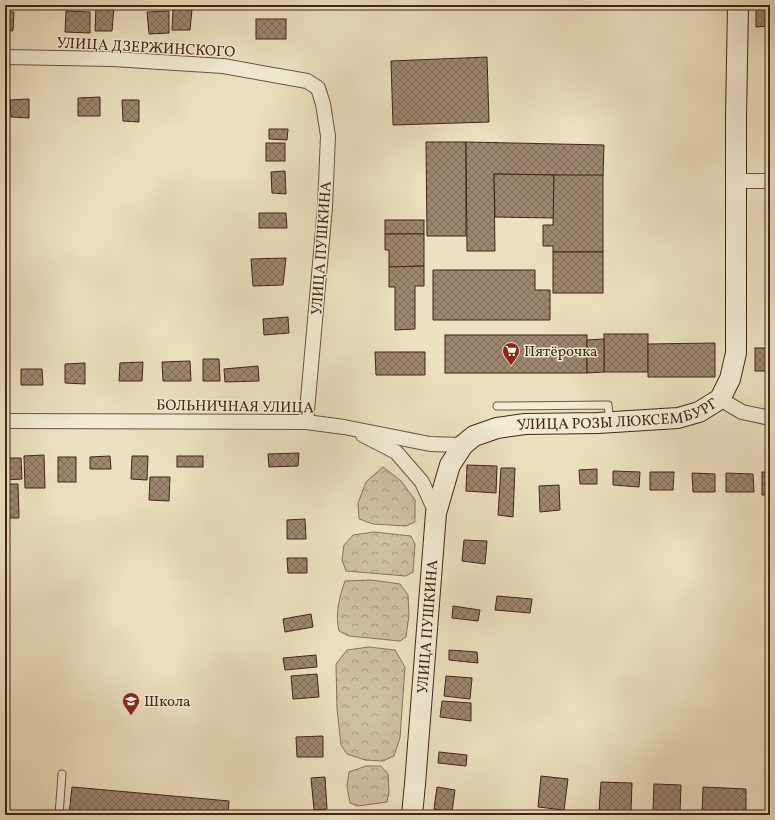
<svg xmlns="http://www.w3.org/2000/svg" width="775" height="820" font-family="Vollkorn,serif">
  <defs>
    <pattern id="forest-crowns" width="20" height="18" patternUnits="userSpaceOnUse"><rect width="20" height="18" fill="#cfc1a3"/><path d="M2 6a3 3 0 1 1 6 0M12 15a3 3 0 1 1 6 0" fill="none" stroke="#aa9d84"/></pattern>
    <pattern id="building-cross-hatch" width="8" height="8" patternUnits="userSpaceOnUse"><rect width="8" height="8" fill="#9b866f"/><path d="M0 0l8 8M0 8l8-8" fill="none" stroke="#806d5a"/></pattern>
  </defs>
  <rect width="100%" height="100%" fill="#ece1bf"/>
  <filter id="stains"><feTurbulence type="fractalNoise" baseFrequency=".005" numOctaves="4"/><feColorMatrix values="0 0 0 0 .2 0 0 0 0 .09 0 0 0 0 .02 0 0 0 .5 -.17"/></filter>
  <radialGradient id="worn" r=".72"><stop offset=".6" stop-color="#630" stop-opacity="0"/><stop offset="1" stop-color="#630" stop-opacity=".3"/></radialGradient>
  <g fill="url(#forest-crowns)" stroke="#89725e">
    <path d="M383 467 401 481 415 500V522L406 526 373 524 359 519 358 503 366 482Z"/>
    <path d="M374 532 411 536 415 544 413 572 406 576 346 571 342 560 344 545 353 535Z"/>
    <path d="M371 580 400 584 408 595 409 615 406 637 400 641 349 636 339 631C335 614 339 598 345 581Z"/>
    <path d="M369 647 395 650 405 667 400 738 394 756 383 761 365 760 347 754 341 745 337 709 336 664 347 650Z"/>
    <path d="M366 766H381L388 774 389 792 387 802 358 806 350 803 347 786 349 772Z"/>
  </g>
  <g fill="url(#building-cross-hatch)" stroke="#432419">
    <path d="M96 6H114L112 31H95Z"/>
    <path d="M173 9H192L190 30H172Z"/>
    <path d="M756 9H770V26L756 27Z"/>
    <path d="M66 11 90 12V33L65 32Z"/>
    <path d="M169 11V33L149 34 147 12Z"/>
    <path d="M5 12H14L13 31 5 30Z"/>
    <rect x="256" y="19" width="30" height="20"/>
    <path d="M487 57 489 122 393 125 391 61Z"/>
    <path d="M100 97V116H78V98Z"/>
    <path d="M29 99V118L11 117 10 100Z"/>
    <path d="M122 100H139V122L123 121Z"/>
    <path d="M269 129H288L287 140 269 139Z"/>
    <path d="M426 142H466V236H427Z"/>
    <path d="M466 142 604 145 603 176 494 174 495 251H467Z"/>
    <rect x="266" y="143" width="19" height="18"/>
    <path d="M285 171 286 194 272 193 271 172Z"/>
    <path d="M494 174 554 175V218L495 217Z"/>
    <path d="M554 175H603V252H553V246H543V225H553Z"/>
    <path d="M259 213H286L287 228H259Z"/>
    <rect x="385" y="220" width="39" height="14"/>
    <path d="M385 234H424V266L389 267V250H385Z"/>
    <rect x="553" y="252" width="50" height="41"/>
    <path d="M286 258 283 285 253 286 251 259Z"/>
    <path d="M424 266V286H415V329L395 330V287H389V267Z"/>
    <path d="M433 270H535V290H550V320H433Z"/>
    <path d="M288 317 289 333 264 335 263 319Z"/>
    <rect x="604" y="334" width="44" height="38"/>
    <rect x="445" y="335" width="142" height="38"/>
    <path d="M604 339V372L587 373V340Z"/>
    <path d="M715 343V377H648V344Z"/>
    <rect x="755" y="348" width="15" height="23"/>
    <path d="M375 352H425V375H376Z"/>
    <path d="M203 359H219L220 381H203Z"/>
    <path d="M190 361 191 381H163L162 362Z"/>
    <path d="M143 362 142 381H119L120 363Z"/>
    <path d="M85 363V384L65 383V364Z"/>
    <path d="M258 366 259 381 225 382 224 369Z"/>
    <path d="M21 369H42L43 385H21Z"/>
    <path d="M299 453 298 466 269 467 268 454Z"/>
    <path d="M44 455 45 488H25L24 456Z"/>
    <path d="M110 456 111 469H90V457Z"/>
    <path d="M132 456H148L147 480 131 479Z"/>
    <rect x="177" y="456" width="26" height="11"/>
    <rect x="58" y="457" width="18" height="25"/>
    <path d="M6 458H21L22 479 5 480Z"/>
    <path d="M467 465 497 466 496 493 466 491Z"/>
    <path d="M501 468H515L513 517 498 515Z"/>
    <path d="M597 469V484H580L579 470Z"/>
    <path d="M613 471 640 472 639 487 613 485Z"/>
    <path d="M650 472H674L673 490H650Z"/>
    <rect x="762" y="472" width="8" height="23"/>
    <path d="M692 473 715 474V492H693Z"/>
    <path d="M726 473 753 474 754 492H726Z"/>
    <path d="M150 477H170L169 501 149 500Z"/>
    <path d="M5 484H18L19 518H5Z"/>
    <path d="M559 485 560 510 540 512 539 486Z"/>
    <path d="M305 519 306 539H287V520Z"/>
    <path d="M464 540 487 541 485 564 462 561Z"/>
    <path d="M287 558H307V573H288Z"/>
    <path d="M497 596 532 599 530 613 495 610Z"/>
    <path d="M453 606 480 610 478 621 452 618Z"/>
    <path d="M311 614 313 627 285 632 283 619Z"/>
    <path d="M449 650 477 652 478 663 449 660Z"/>
    <path d="M316 655 317 667 285 670 283 658Z"/>
    <path d="M317 674 319 697 293 699 291 676Z"/>
    <path d="M446 676 472 678 470 699 444 696Z"/>
    <path d="M442 701 471 703V721L440 717Z"/>
    <path d="M323 736V757H297L296 737Z"/>
    <path d="M439 752 467 755 466 766 438 763Z"/>
    <path d="M541 776 568 779 564 810 538 807Z"/>
    <path d="M325 777 327 809 314 810 311 778Z"/>
    <path d="M601 782 632 783 631 812 599 811Z"/>
    <path d="M654 784 681 785 680 814 653 812Z"/>
    <path d="M72 787 229 801 228 815H69Z"/>
    <path d="M437 787 455 790 452 812 434 809Z"/>
    <path d="M703 787 746 789V815L702 814Z"/>
  </g>
  <g fill="none" stroke-linecap="round" stroke-linejoin="round">
    <defs>
      <g id="service">
        <path d="M497 406 608 405 610 422"/>
        <path d="M59 815 62 774"/>
      </g>
      <g id="minor">
        <path d="M5 57 113 59 223 66 307 81 318 88 323 104 328 136 325 207 306 422"/>
        <path d="M736 181H770"/>
        <path d="M720 399 742 412 770 418"/>
        <path d="M5 421 306 422 344 427 430 444 463 445"/>
        <path d="M363 435 396 452 422 482 436 513"/>
      </g>
      <g id="secondary">
        <path id="s1" d="M412 815 415 784 436 513 450 465 463 445 474 436 497 428 525 424 598 423 678 418 699 412 720 399 730 379 736 353V117L738 5"/>
      </g>
    </defs>
    <use href="#service" stroke="#6d5342" stroke-width="9"/>
    <use href="#minor" stroke="#6d5342" stroke-width="16"/>
    <use href="#secondary" stroke="#432419" stroke-width="22"/>
    <use href="#service" stroke="#f3ecd5" stroke-width="7"/>
    <use href="#minor" stroke="#f3ecd5" stroke-width="14"/>
    <use href="#secondary" stroke="#f3ecd5" stroke-width="20"/>
  </g>
  <defs>
    <symbol id="supermarket-pin" viewBox="-11 -11 22 30"><path d="M0 17L-7.5 6A9.5 9.5 0 1 1 7.5 6Z" fill="#8f2418" stroke="#f3ecd5"/><path d="M-6-5.5h2.5l.6 2H6L4.5 2H-2.5L-4.4-4H-6ZM-1.5 3.2a1.3 1.3 0 1 0 .1 0ZM3 3.2a1.3 1.3 0 1 0 .1 0Z" fill="#fff"/></symbol>
    <symbol id="school-pin" viewBox="-11 -11 22 30"><path d="M0 17L-7.5 6A9.5 9.5 0 1 1 7.5 6Z" fill="#8f2418" stroke="#f3ecd5"/><path d="M0-5L7-2L0 1L-7-2ZM-4 1L0 2.5L4 1V4Q0 6-4 4Z" fill="#fff"/></symbol>
  </defs>
  <g fill-rule="evenodd">
    <use href="#supermarket-pin" x="501" y="341" width="20" height="27"/>
    <use href="#school-pin" x="121" y="691" width="20" height="27"/>
  </g>
  <g text-anchor="middle" stroke-width="3" stroke-linejoin="round" paint-order="stroke">
    <g font-size="15" fill="#432419" stroke="#f3ecd5">
      <text transform="translate(146 47) rotate(3)" y="5">УЛИЦА ДЗЕРЖИНСКОГО</text>
      <text transform="translate(321 248) rotate(-86)" y="5">УЛИЦА ПУШКИНА</text>
      <text transform="translate(235 406) rotate(1)" y="5">БОЛЬНИЧНАЯ УЛИЦА</text>
      <text dy="5" stroke="none"><textPath href="#s1" startOffset="537">УЛИЦА РОЗЫ ЛЮКСЕМБУРГ</textPath></text>
      <text dy="5" stroke="none"><textPath href="#s1" startOffset="189">УЛИЦА ПУШКИНА</textPath></text>
    </g>
    <g font-size="15" fill="#432419" stroke="#f3ecd5" text-anchor="start">
      <text x="524" y="356">Пятёрочка</text>
      <text x="144" y="706">Школа</text>
    </g>
  </g>
  <rect width="775" height="820" fill="none" stroke="#ece1bf" stroke-width="20"/>
  <rect x="6" y="6" width="763" height="808" fill="none" stroke="#432419" stroke-width="2"/>
  <rect x="10" y="10" width="755" height="800" fill="none" stroke="#432419"/>
  <rect width="100%" height="100%" filter="url(#stains)"/>
  <rect width="100%" height="100%" fill="url(#worn)"/>
</svg>
